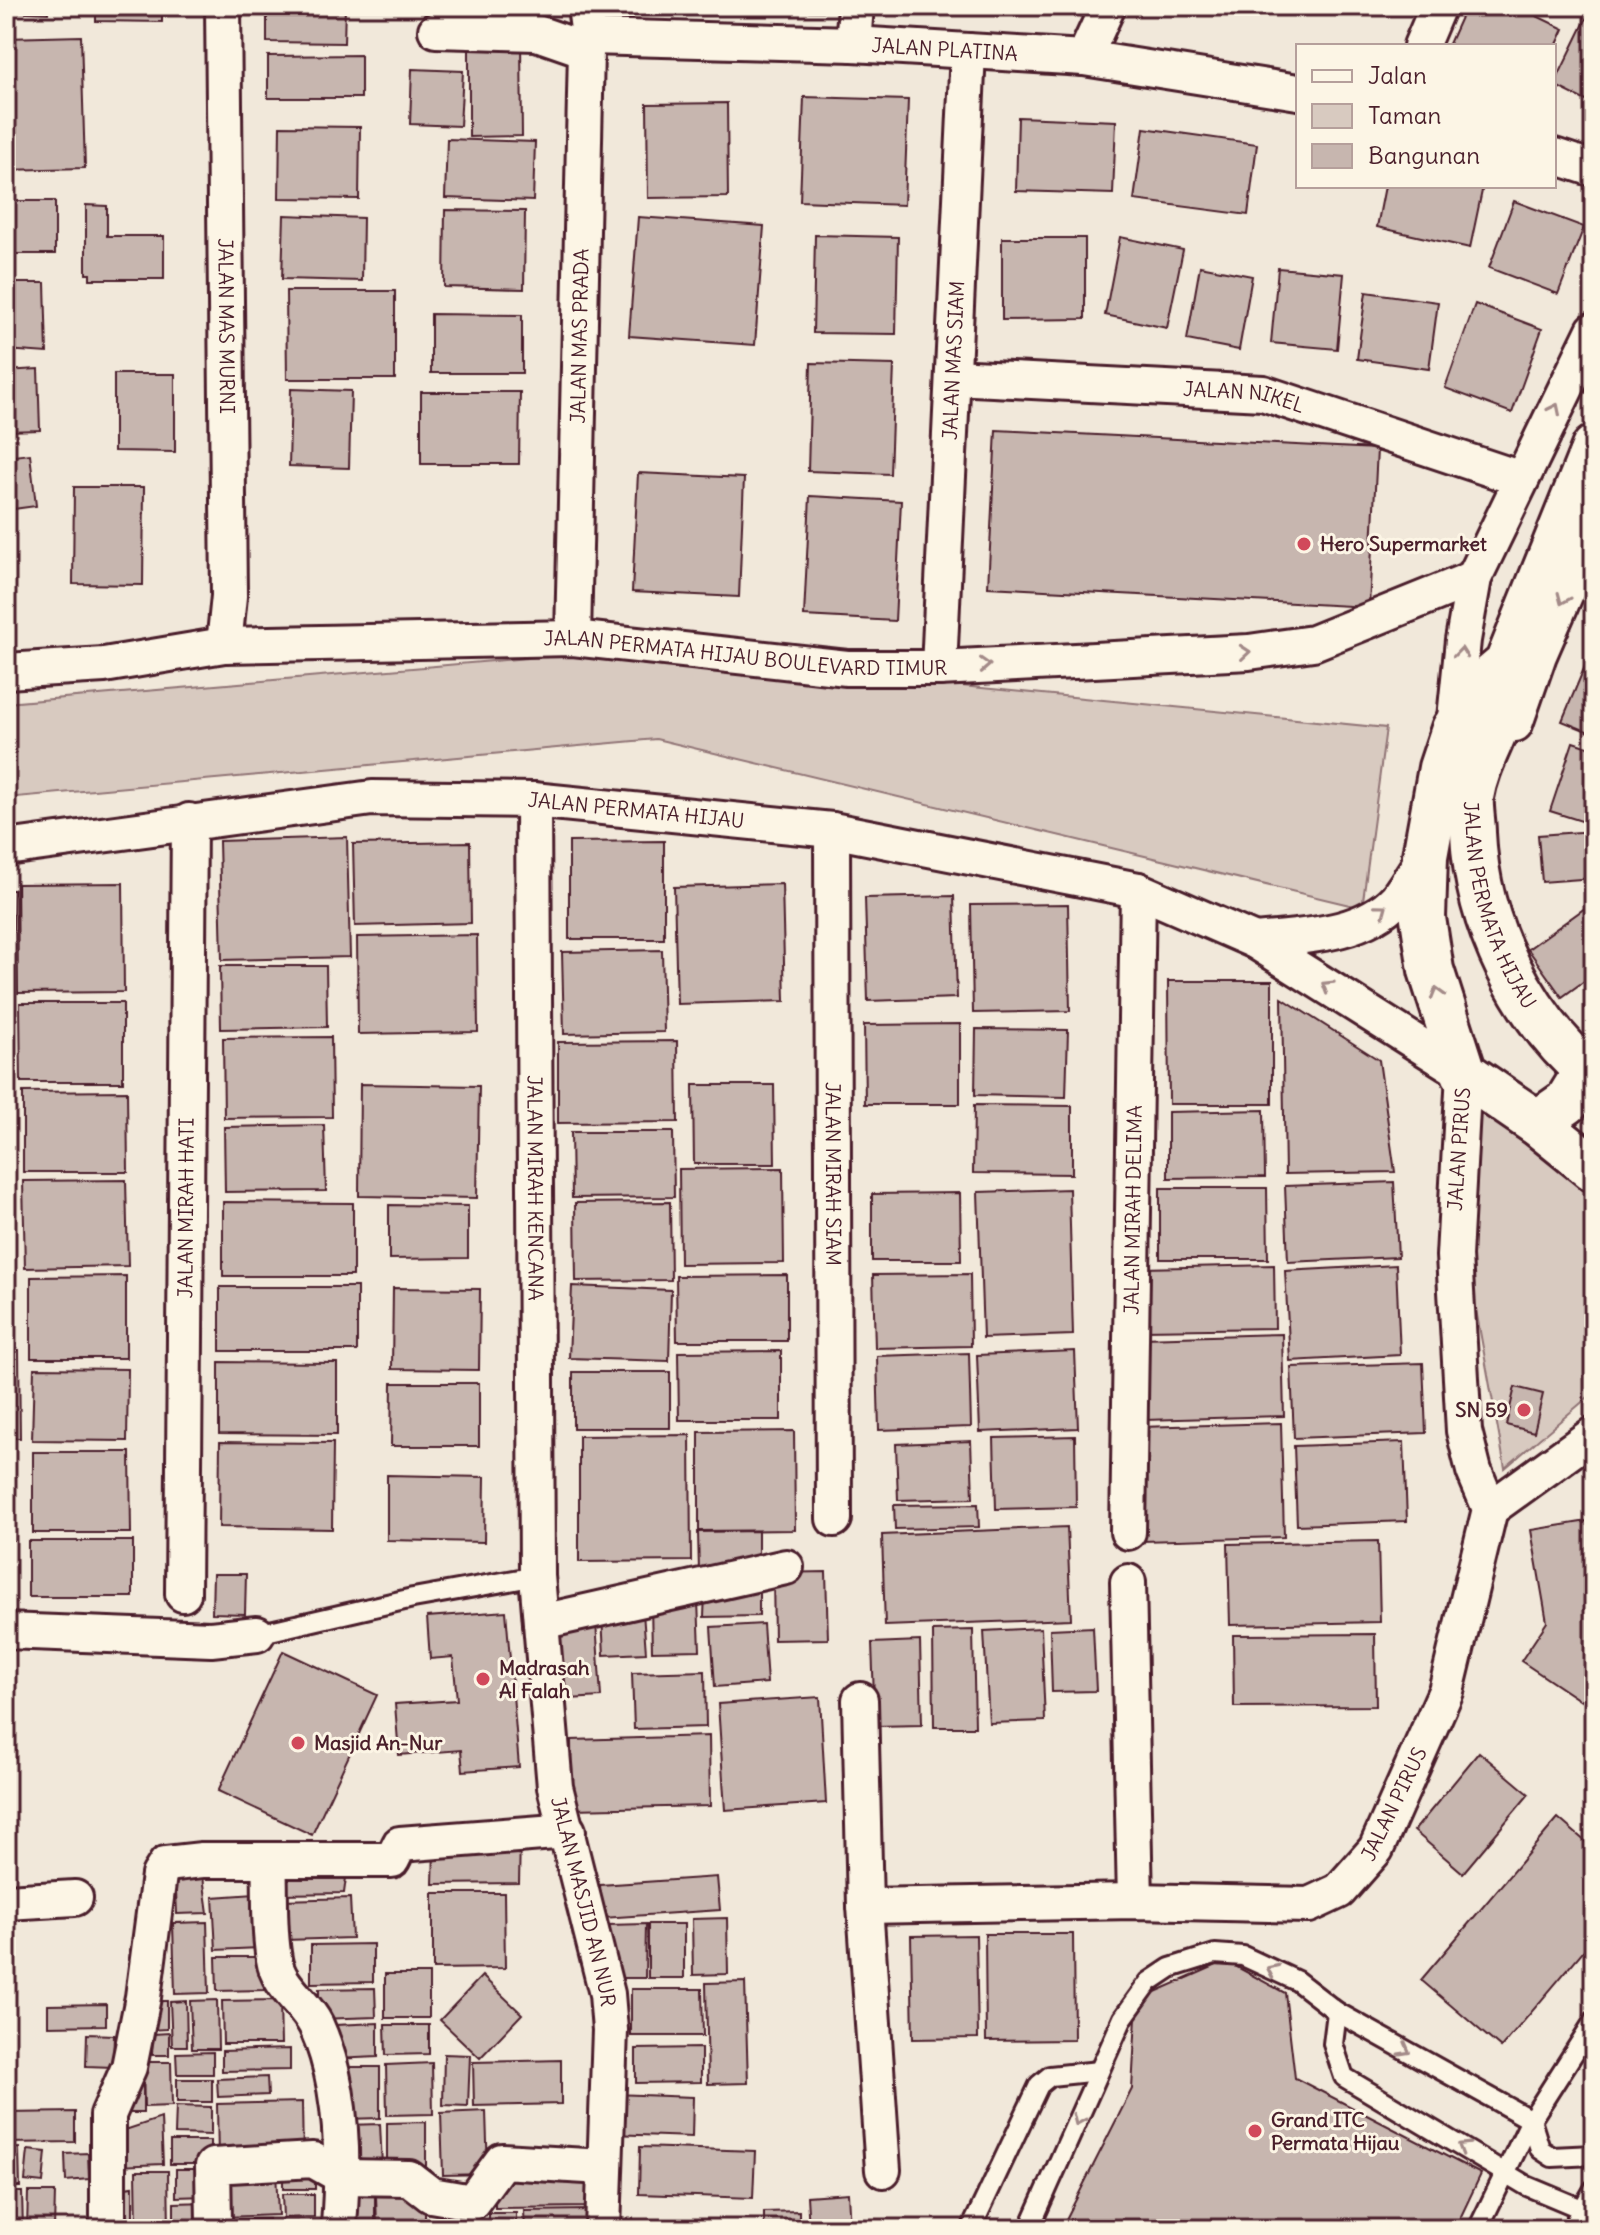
<svg xmlns="http://www.w3.org/2000/svg" width="1600" height="2235" font-family="Delius,sans-serif">
  <rect width="100%" height="100%" fill="#f1e8da"/>
  <filter id="ink" filterUnits="userSpaceOnUse"><feTurbulence type="fractalNoise" baseFrequency=".0125" numOctaves="2"/><feDisplacementMap in="SourceGraphic" scale="16" xChannelSelector="R" yChannelSelector="G"/><feConvolveMatrix kernelMatrix="1 2 1 2 8 2 1 2 1" color-interpolation-filters="sRGB"/></filter>
  <g filter="url(#ink)">
    <g fill="#d8cac0" stroke="#917476" stroke-width="2">
      <path d="M609 651 1386 728 1362 908 656 739 6 798V703Z"/>
      <path d="M1483 1089 1594 1182V1392L1505 1468 1464 1244Z"/>
    </g>
    <g fill="#c7b6af" stroke="#4a1f2b" stroke-width="2">
      <path d="M6 6H48V13L6 11Z"/>
      <path d="M96 6H162V22L96 21Z"/>
      <path d="M267 6H345L344 43 267 42Z"/>
      <rect x="471" y="6" width="49" height="5"/>
      <path d="M761 6H826V11L761 10Z"/>
      <path d="M942 6H999L998 13Z"/>
      <path d="M1466 6H1516L1564 29 1554 51V46H1448Z"/>
      <path d="M1591 9 1594 10V105L1554 85Z"/>
      <path d="M81 36 85 168 6 170V38Z"/>
      <path d="M469 41H521L522 136 469 137Z"/>
      <path d="M361 55V98H268V56Z"/>
      <path d="M412 69 463 71 460 126 410 124Z"/>
      <path d="M804 97 908 100 904 205 800 201Z"/>
      <path d="M727 103 728 197 648 198 647 104Z"/>
      <path d="M1018 117 1116 121 1113 194 1016 191Z"/>
      <path d="M280 126 360 127 359 199 279 198Z"/>
      <path d="M1144 128 1257 144 1248 215 1134 200Z"/>
      <path d="M447 139 535 142 533 201 445 198Z"/>
      <path d="M1385 186H1483L1470 248 1377 227Z"/>
      <rect x="6" y="201" width="49" height="53"/>
      <path d="M1514 201 1584 227 1558 294 1489 268Z"/>
      <path d="M86 205 107 206V236H164V279H90V274H86Z"/>
      <path d="M445 210 525 211 524 289 444 287Z"/>
      <path d="M284 215 363 218 362 281 282 279Z"/>
      <path d="M638 217 764 226 755 345 629 336Z"/>
      <path d="M815 235 898 237 896 334 813 333Z"/>
      <path d="M1120 237 1183 250 1167 328 1105 315Z"/>
      <path d="M1002 238H1085V319L1002 320Z"/>
      <path d="M1200 266 1252 276 1239 350 1187 340Z"/>
      <path d="M1278 268 1344 274 1337 349 1271 343Z"/>
      <path d="M13 283H45L47 353 6 350V304L13 305Z"/>
      <path d="M286 291H395V379H287Z"/>
      <path d="M1366 292 1438 302 1429 369 1357 359Z"/>
      <path d="M1475 304 1542 329 1512 413 1445 388Z"/>
      <path d="M431 314 522 315V373H431Z"/>
      <path d="M811 363 894 365 890 474 808 471Z"/>
      <path d="M38 369 40 430 6 431V371Z"/>
      <path d="M114 374H175V452L114 451Z"/>
      <path d="M291 389 351 391 349 468 289 466Z"/>
      <path d="M421 392H520L519 464H421Z"/>
      <path d="M996 430 1377 449 1369 607 988 587Z"/>
      <path d="M30 454 36 506 6 510V457Z"/>
      <path d="M638 473 744 478 739 597 632 592Z"/>
      <path d="M74 487H144L143 585 73 584Z"/>
      <path d="M810 496 901 501 895 621 804 616Z"/>
      <path d="M1590 654 1594 656V734L1562 721Z"/>
      <path d="M1573 742 1594 749V825L1550 811Z"/>
      <path d="M1594 831V878L1542 882 1538 835Z"/>
      <path d="M347 837 350 957 222 960 219 841Z"/>
      <path d="M664 841V939H569V842Z"/>
      <path d="M470 842 471 923 355 926 353 844Z"/>
      <path d="M123 883 124 992 18 993 17 884Z"/>
      <path d="M782 884 785 1001 677 1004 674 887Z"/>
      <path d="M6 890H14L12 997H6Z"/>
      <path d="M954 896 957 998 868 1001 865 898Z"/>
      <path d="M1592 903 1594 974 1562 997 1528 949Z"/>
      <path d="M1068 904 1070 1011 973 1013 971 905Z"/>
      <path d="M477 935 478 1032 358 1034 357 937Z"/>
      <path d="M662 950 664 1032 564 1034 562 952Z"/>
      <path d="M220 966H326L327 1027 221 1029Z"/>
      <path d="M1168 981H1272V1104H1169Z"/>
      <path d="M1282 998 1379 1060 1395 1172 1285 1174Z"/>
      <path d="M6 1001H10L11 1077H6Z"/>
      <path d="M20 1003H123V1082H21Z"/>
      <path d="M960 1024V1104H865L864 1025Z"/>
      <path d="M976 1029 1068 1030 1066 1097 975 1095Z"/>
      <path d="M331 1037 332 1117 224 1118 223 1038Z"/>
      <path d="M677 1041 678 1122 558 1123V1042Z"/>
      <path d="M360 1084 479 1086 477 1198 359 1196Z"/>
      <path d="M6 1085H11L12 1179H6Z"/>
      <path d="M693 1085H774L775 1164H694Z"/>
      <path d="M127 1091 128 1172H23V1092Z"/>
      <path d="M974 1105 1072 1106V1174L973 1173Z"/>
      <path d="M1264 1110 1265 1177 1168 1178V1112Z"/>
      <path d="M324 1125 326 1191 225 1192 224 1127Z"/>
      <path d="M571 1132H673L674 1197 572 1198Z"/>
      <path d="M783 1168 784 1263 680 1264 679 1169Z"/>
      <path d="M126 1180 128 1266 25 1268 23 1181Z"/>
      <path d="M1394 1182 1398 1257 1288 1262 1285 1186Z"/>
      <path d="M1160 1188H1267L1268 1259H1160Z"/>
      <path d="M1069 1189 1073 1335 983 1338 978 1192Z"/>
      <path d="M960 1193 961 1261H872V1194Z"/>
      <path d="M223 1202 353 1203V1276H223Z"/>
      <path d="M670 1202 671 1280 576 1281 575 1203Z"/>
      <path d="M6 1204H11L13 1339H6Z"/>
      <path d="M389 1205 468 1206V1258L389 1259Z"/>
      <path d="M1274 1265 1275 1328 1144 1330 1143 1268Z"/>
      <path d="M1396 1265 1400 1355 1290 1361 1285 1271Z"/>
      <path d="M970 1274 971 1346 875 1348 873 1275Z"/>
      <path d="M787 1275V1341H677L676 1276Z"/>
      <path d="M126 1276V1358H31V1277Z"/>
      <path d="M572 1286 671 1290 669 1361 569 1358Z"/>
      <rect x="220" y="1287" width="137" height="64"/>
      <path d="M393 1288 480 1289 479 1370 392 1369Z"/>
      <path d="M1282 1334 1284 1416 1145 1420 1142 1338Z"/>
      <path d="M6 1350H19L20 1438H6Z"/>
      <path d="M781 1351V1420H679L678 1352Z"/>
      <path d="M1075 1351 1078 1428 980 1432 977 1355Z"/>
      <path d="M969 1353 971 1427 879 1430 877 1356Z"/>
      <path d="M219 1362 337 1363V1435L219 1434Z"/>
      <path d="M1423 1363 1426 1433 1294 1438 1291 1367Z"/>
      <path d="M34 1368 128 1369 127 1441 32 1440Z"/>
      <rect x="573" y="1372" width="97" height="56"/>
      <path d="M392 1383H479V1446H391Z"/>
      <path d="M1515 1387 1543 1394 1534 1432 1506 1425Z"/>
      <path d="M1281 1423 1284 1537 1142 1541 1139 1427Z"/>
      <path d="M794 1431 795 1530 699 1531V1432Z"/>
      <path d="M690 1435 691 1561 579 1562V1436Z"/>
      <path d="M1075 1436 1076 1507 996 1509 994 1438Z"/>
      <path d="M971 1441 973 1498 898 1500 896 1444Z"/>
      <path d="M220 1442 333 1443 332 1529 219 1527Z"/>
      <path d="M1404 1442 1407 1521 1297 1525 1294 1446Z"/>
      <path d="M6 1450H12L13 1540H6Z"/>
      <path d="M33 1452H130L131 1533H33Z"/>
      <path d="M387 1475 485 1477 484 1542 387 1540Z"/>
      <path d="M978 1504 979 1527 895 1529 894 1505Z"/>
      <path d="M1594 1520V1680L1581 1701 1521 1661 1547 1622 1531 1530Z"/>
      <path d="M1067 1527 1071 1619 885 1626 882 1535Z"/>
      <path d="M758 1531V1570L699 1571 698 1532Z"/>
      <rect x="28" y="1541" width="105" height="56"/>
      <path d="M1378 1541 1380 1622 1230 1625 1228 1544Z"/>
      <path d="M826 1572 828 1639 774 1640 773 1573Z"/>
      <path d="M213 1574H246L245 1614 212 1613Z"/>
      <path d="M759 1592V1616L704 1617 705 1593Z"/>
      <path d="M698 1601 700 1650 652 1651 651 1603Z"/>
      <path d="M506 1611 519 1767 463 1771 461 1750 399 1755 395 1704 457 1700 453 1657 430 1659 427 1617Z"/>
      <path d="M643 1612 646 1653 604 1655 602 1615Z"/>
      <path d="M596 1622 601 1697 553 1700 548 1626Z"/>
      <path d="M763 1624 767 1683 715 1687 711 1627Z"/>
      <path d="M1093 1627 1096 1691 1052 1692 1050 1629Z"/>
      <path d="M1041 1628 1045 1721 989 1723 984 1631Z"/>
      <path d="M973 1630 975 1727H934L933 1631Z"/>
      <path d="M1375 1634 1376 1706 1234 1707 1233 1635Z"/>
      <path d="M920 1641 922 1725 875 1726 872 1643Z"/>
      <path d="M283 1651 377 1695 312 1835 218 1791Z"/>
      <path d="M705 1671 706 1727 634 1729 632 1673Z"/>
      <path d="M820 1697 826 1803 725 1810 718 1704Z"/>
      <path d="M709 1736 710 1806 572 1809 571 1740Z"/>
      <path d="M1479 1752 1529 1794 1463 1873 1414 1831Z"/>
      <path d="M1558 1818 1594 1849V1938L1501 2048 1421 1980Z"/>
      <path d="M520 1840 519 1883 433 1884 434 1850Z"/>
      <path d="M175 1868 202 1869 208 1913 177 1914Z"/>
      <path d="M281 1874 346 1878 344 1893 281 1894Z"/>
      <path d="M717 1877 720 1910 603 1918 600 1885Z"/>
      <path d="M433 1893H504L505 1968 433 1969Z"/>
      <path d="M255 1894 259 1948 216 1950 213 1897Z"/>
      <path d="M350 1898 352 1938 284 1940 283 1900Z"/>
      <path d="M727 1918 728 1974 693 1975 692 1919Z"/>
      <path d="M207 1922 209 1993 175 1994 173 1923Z"/>
      <path d="M646 1924 645 1978H608L607 1925Z"/>
      <rect x="648" y="1924" width="36" height="54"/>
      <path d="M985 1934H1073L1074 2040 986 2041Z"/>
      <path d="M976 1935 978 2038 913 2039 911 1936Z"/>
      <path d="M373 1944V1982L311 1983V1945Z"/>
      <path d="M216 1957H263L264 1990 217 1991Z"/>
      <path d="M1226 1961 1285 1993 1295 2078 1481 2174 1455 2229H1061L1132 2089 1137 2000Z"/>
      <rect x="385" y="1974" width="44" height="44"/>
      <path d="M482 1976 522 2014 480 2058 440 2020Z"/>
      <path d="M745 1982 748 2083 708 2084 706 1983Z"/>
      <path d="M375 1988 376 2017 319 2019V1989Z"/>
      <path d="M631 1989H702L703 2036H631Z"/>
      <path d="M217 2000 218 2049H192L190 2001Z"/>
      <path d="M280 2000 281 2044H223L222 2001Z"/>
      <path d="M150 2001H167V2029L149 2030Z"/>
      <path d="M186 2001 187 2046H172L170 2002Z"/>
      <path d="M106 2004V2025L48 2026V2005Z"/>
      <path d="M378 2023V2057L335 2059V2025Z"/>
      <path d="M385 2025H429V2054L386 2055Z"/>
      <path d="M169 2033V2055H152L153 2034Z"/>
      <path d="M87 2034 114 2035 113 2067 86 2066Z"/>
      <path d="M701 2048V2082L636 2083V2049Z"/>
      <path d="M290 2049V2070L222 2071V2051Z"/>
      <path d="M213 2052V2074H177L176 2053Z"/>
      <path d="M444 2054 470 2055 468 2106 443 2105Z"/>
      <path d="M561 2060V2104L474 2106 473 2062Z"/>
      <path d="M143 2062H171L172 2106 144 2107Z"/>
      <path d="M432 2063 433 2114 387 2115 386 2065Z"/>
      <path d="M345 2067H380V2118L346 2119Z"/>
      <path d="M143 2072V2113H125Z"/>
      <path d="M267 2077 268 2095 218 2097 217 2079Z"/>
      <rect x="177" y="2079" width="35" height="23"/>
      <path d="M614 2094 693 2097 692 2137 612 2134Z"/>
      <path d="M302 2102 303 2158 218 2159 217 2104Z"/>
      <path d="M176 2106 211 2107V2135L175 2134Z"/>
      <path d="M486 2111 488 2174 443 2175 441 2113Z"/>
      <path d="M75 2112V2142L6 2143V2113Z"/>
      <path d="M161 2118 163 2164 117 2166 122 2131Z"/>
      <path d="M426 2122V2168H387V2123Z"/>
      <path d="M380 2124 382 2166 348 2167 347 2125Z"/>
      <rect x="170" y="2141" width="40" height="23"/>
      <path d="M640 2147 755 2151 753 2198 639 2194Z"/>
      <path d="M19 2148 20 2187H6V2149Z"/>
      <path d="M28 2150 46 2152 43 2183 25 2181Z"/>
      <path d="M88 2153 89 2179 66 2181 65 2154Z"/>
      <rect x="283" y="2168" width="32" height="21"/>
      <path d="M176 2169H206V2196L176 2197Z"/>
      <path d="M276 2170 278 2215 222 2217 221 2172Z"/>
      <path d="M136 2171H168L169 2229H137Z"/>
      <path d="M589 2175V2207L495 2208V2177Z"/>
      <path d="M133 2186V2229H116L117 2188Z"/>
      <rect x="344" y="2190" width="31" height="36"/>
      <path d="M6 2192H22L23 2229H6Z"/>
      <path d="M28 2192H55L54 2229H27Z"/>
      <path d="M848 2193 850 2229H809L807 2196Z"/>
      <path d="M282 2194H314V2217L283 2218Z"/>
      <path d="M425 2194V2224L377 2226 376 2196Z"/>
      <path d="M208 2202V2229H174V2203Z"/>
      <path d="M480 2208 481 2229H451L450 2209Z"/>
      <path d="M586 2210 587 2229H525L524 2211Z"/>
      <path d="M799 2211V2229H764V2212Z"/>
      <rect x="489" y="2213" width="27" height="16"/>
      <path d="M269 2219V2229H219L218 2220Z"/>
      <rect x="275" y="2222" width="23" height="7"/>
    </g>
    <g fill="none" stroke-linecap="round" stroke-linejoin="round">
      <defs>
        <g id="service">
          <path d="M257 1634 413 1598 537 1576"/>
          <path d="M1337 2012 1333 2044 1344 2077 1527 2186 1582 2209"/>
          <path d="M971 2229 1039 2085 1050 2076 1099 2071"/>
          <path d="M1029 2229 1123 2018 1149 1982 1170 1968 1215 1954 1243 1956 1297 1981 1337 2012 1531 2120 1540 2149 1552 2157 1594 2155"/>
          <path d="M1478 2229 1531 2120 1594 2021"/>
          <path d="M1571 2229 1594 2189"/>
        </g>
        <g id="minor">
          <path id="s1" d="M223 6 229 596 224 645"/>
          <path d="M436 30 537 33 586 50"/>
          <path id="s2" d="M589 37 853 44 1084 58 1298 92"/>
          <path d="M853 44 856 6"/>
          <path d="M1421 46 1438 6"/>
          <path d="M1084 58 1108 6"/>
          <path d="M1554 156 1594 169"/>
          <path id="s3" d="M953 377 1263 393 1521 479"/>
          <path id="s4" d="M573 638 586 50 589 37 585 6"/>
          <path id="s5" d="M939 668 968 51"/>
          <path id="s6" d="M6 671 104 665 224 645 573 638 847 668H939L1249 652 1313 643 1474 578"/>
          <path d="M1515 724 1539 655 1594 528"/>
          <path d="M1454 728 1463 640 1474 578 1594 330"/>
          <path id="s7" d="M533 800 537 1576 555 1787 607 1994 610 2030 603 2229"/>
          <path id="s8" d="M832 830 834 1519"/>
          <path id="s9" d="M6 848 372 798 533 800 832 830 1138 890 1255 941 1464 1073 1454 1256 1464 1431 1474 1471 1490 1509 1446 1691 1376 1849 1339 1891 1309 1905 1135 1901 865 1906 860 1700"/>
          <path d="M1255 941C1302 936 1362 936 1397 898 1407 885 1416 869 1425 856"/>
          <path d="M1490 1509 1594 1434"/>
          <path id="s10" d="M1128 1532 1138 890"/>
          <path d="M1128 1582 1135 1901"/>
          <path id="s11" d="M183 1594 189 821"/>
          <path d="M541 1622 786 1567"/>
          <path d="M6 1631 211 1639 257 1634"/>
          <path d="M269 1861C271 1893 268 1927 274 1959 278 1987 304 2001 316 2025 343 2084 344 2162 339 2225"/>
          <path d="M6 1902 75 1898"/>
          <path d="M865 1906 883 2170"/>
          <path d="M214 2221 213 2166 313 2160 343 2177 409 2178 431 2195 472 2202 502 2161 603 2167"/>
          <path d="M108 2229V2115L129 2067 143 1997 159 1875 166 1864 202 1860H392L400 1844 568 1831"/>
        </g>
        <g id="secondary">
          <path d="M1594 448 1507 664 1487 681 1454 729 1441 768 1425 856 1423 918 1431 970 1464 1073 1537 1123 1594 1169"/>
          <path id="s12" d="M1507 664C1513 717 1479 748 1471 797 1470 808 1473 822 1473 833 1477 925 1523 1018 1594 1077"/>
          <path d="M1537 1123 1567 1102 1586 1071"/>
        </g>
      </defs>
      <use href="#service" stroke="#4a1f2b" stroke-width="24"/>
      <use href="#minor" stroke="#4a1f2b" stroke-width="40"/>
      <use href="#secondary" stroke="#4a1f2b" stroke-width="50"/>
      <use href="#service" stroke="#fcf5e5" stroke-width="18"/>
      <use href="#minor" stroke="#fcf5e5" stroke-width="34"/>
      <use href="#secondary" stroke="#fcf5e5" stroke-width="44"/>
    </g>
    <defs><path id="oneway-chevron" d="M-2-3.5L2.5 0L-2 3.5" fill="none" stroke-width="1.6" stroke-linecap="round" stroke-linejoin="round" transform="scale(2)"/></defs>
    <g stroke="#a38a88">
      <use href="#oneway-chevron" transform="translate(1555 409) rotate(-64)"/>
      <use href="#oneway-chevron" transform="translate(1563 599) rotate(113)"/>
      <use href="#oneway-chevron" transform="translate(1245 652) rotate(-5)"/>
      <use href="#oneway-chevron" transform="translate(1461 653) rotate(-84)"/>
      <use href="#oneway-chevron" transform="translate(985 665) rotate(-3)"/>
      <use href="#oneway-chevron" transform="translate(1382 909) rotate(-37)"/>
      <use href="#oneway-chevron" transform="translate(1327 986) rotate(-148)"/>
      <use href="#oneway-chevron" transform="translate(1437 993) rotate(-106)"/>
      <use href="#oneway-chevron" transform="translate(1272 1970) rotate(-155)"/>
      <use href="#oneway-chevron" transform="translate(1405 2050) rotate(29)"/>
      <use href="#oneway-chevron" transform="translate(1078 2120) rotate(114)"/>
      <use href="#oneway-chevron" transform="translate(1463 2147) rotate(-149)"/>
    </g>
  </g>
  <g fill="#d1495b" stroke="#fcf5e5" stroke-width="3">
    <circle cx="1304" cy="544" r="8"/>
    <circle cx="1524" cy="1410" r="8"/>
    <circle cx="483" cy="1679" r="8"/>
    <circle cx="298" cy="1743" r="8"/>
    <circle cx="1255" cy="2131" r="8"/>
  </g>
  <g text-anchor="middle" stroke-width="6" stroke-linejoin="round" paint-order="stroke">
    <g font-size="20" fill="#4a1f2b" stroke="#fcf5e5">
      <text dy="7" stroke="none"><textPath href="#s2" startOffset="356">JALAN PLATINA</textPath></text>
      <text dy="7" stroke="none"><textPath href="#s1" startOffset="320">JALAN MAS MURNI</textPath></text>
      <text dy="7" stroke="none"><textPath href="#s4" startOffset="302">JALAN MAS PRADA</textPath></text>
      <text dy="7" stroke="none"><textPath href="#s5" startOffset="308">JALAN MAS SIAM</textPath></text>
      <text dy="7" stroke="none"><textPath href="#s3" startOffset="292">JALAN NIKEL</textPath></text>
      <text dy="7" stroke="none"><textPath href="#s6" startOffset="742">JALAN PERMATA HIJAU BOULEVARD TIMUR</textPath></text>
      <text dy="7" stroke="none"><textPath href="#s9" startOffset="634">JALAN PERMATA HIJAU</textPath></text>
      <text dy="7" stroke="none"><textPath href="#s12" startOffset="252">JALAN PERMATA HIJAU</textPath></text>
      <text transform="translate(1459 1149) rotate(-86)" y="7">JALAN PIRUS</text>
      <text dy="7" stroke="none"><textPath href="#s8" startOffset="344">JALAN MIRAH SIAM</textPath></text>
      <text dy="7" stroke="none"><textPath href="#s7" startOffset="388">JALAN MIRAH KENCANA</textPath></text>
      <text dy="7" stroke="none"><textPath href="#s11" startOffset="386">JALAN MIRAH HATI</textPath></text>
      <text dy="7" stroke="none"><textPath href="#s10" startOffset="322">JALAN MIRAH DELIMA</textPath></text>
      <text transform="translate(1394 1804) rotate(-64)" y="7">JALAN PIRUS</text>
      <text dy="7" stroke="none"><textPath href="#s7" startOffset="1106">JALAN MASJID AN NUR</textPath></text>
    </g>
    <g font-size="20" font-weight="bold" fill="#4a1f2b" stroke="#fcf5e5" text-anchor="start">
      <text x="1320" y="551">Hero Supermarket</text>
      <text x="1508" y="1417" text-anchor="end">SN 59</text>
      <text x="499" y="1675">Madrasah<tspan x="499" dy="23">Al Falah</tspan></text>
      <text x="314" y="1750">Masjid An-Nur</text>
      <text x="1271" y="2127">Grand ITC<tspan x="1271" dy="23">Permata Hijau</tspan></text>
    </g>
  </g>
  <rect width="1600" height="2235" fill="none" stroke="#fcf5e5" stroke-width="32"/>
  <rect x="16" y="16" width="1568" height="2203" fill="none" stroke="#4a1f2b" stroke-width="3" filter="url(#ink)"/>
  <rect x="1296" y="44" width="260" height="144" fill="#fcf5e5" stroke="#b59f9b" stroke-width="2"/>
  <rect x="1312" y="70" width="40" height="12" fill="#fcf5e5" stroke="#b59f9b" stroke-width="2"/>
  <text x="1368" y="84" font-size="24" fill="#4a1f2b">Jalan</text>
  <rect x="1312" y="104" width="40" height="24" fill="#d8cac0" stroke="#b59f9b" stroke-width="2"/>
  <text x="1368" y="124" font-size="24" fill="#4a1f2b">Taman</text>
  <rect x="1312" y="144" width="40" height="24" fill="#c7b6af" stroke="#b59f9b" stroke-width="2"/>
  <text x="1368" y="164" font-size="24" fill="#4a1f2b">Bangunan</text>
</svg>
